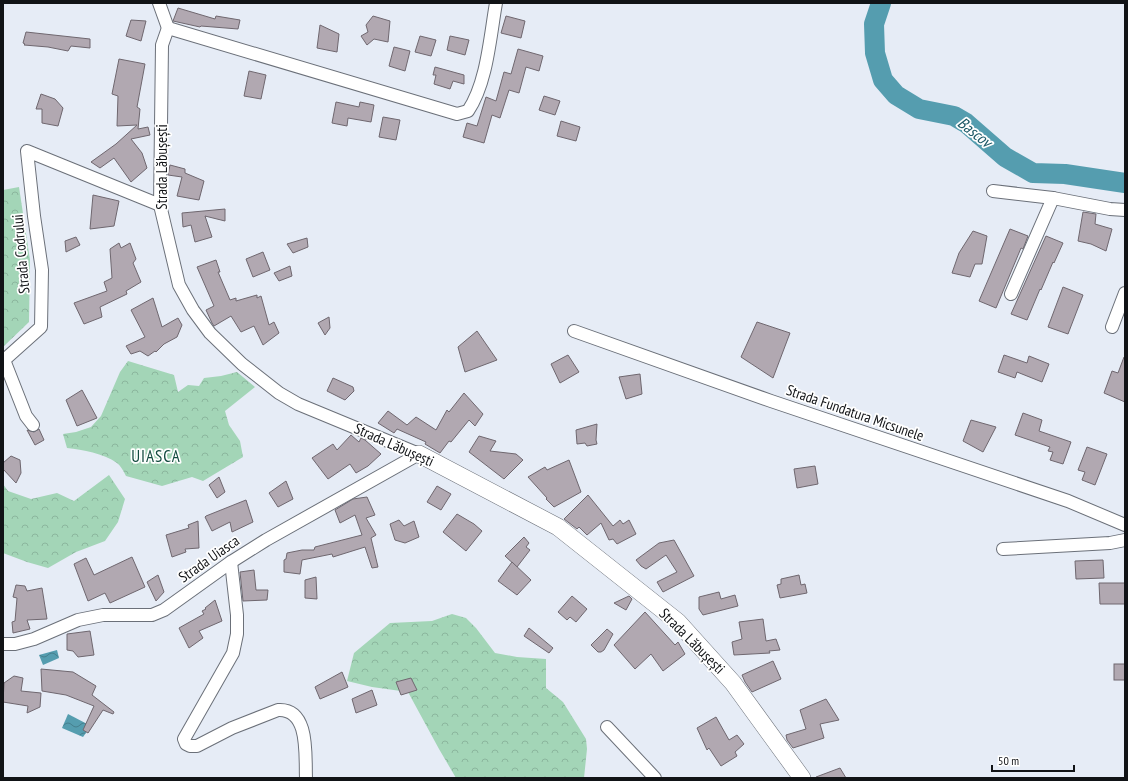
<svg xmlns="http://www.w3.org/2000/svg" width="1128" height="781" font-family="'PT Sans Narrow',sans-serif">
  <defs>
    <pattern id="forest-crowns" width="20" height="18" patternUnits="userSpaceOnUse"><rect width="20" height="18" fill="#a3d5b7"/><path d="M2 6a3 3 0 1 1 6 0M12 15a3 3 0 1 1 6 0" fill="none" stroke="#8bb69d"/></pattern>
    <pattern id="water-waves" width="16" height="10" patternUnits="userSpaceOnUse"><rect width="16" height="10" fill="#559daf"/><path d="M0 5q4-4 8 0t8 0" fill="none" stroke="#457f8d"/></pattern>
  </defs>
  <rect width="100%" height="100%" fill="#e6ecf6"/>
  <g fill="url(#forest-crowns)">
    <path d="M19 187 30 260 29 322 3 347V190Z"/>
    <path d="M128 361 174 375 178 392 188 385 199 386 204 378 221 376 237 372 255 387 225 411 229 425 240 441 243 457 203 481 192 477 162 486 126 476C124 472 121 466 117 463 103 453 83 450 67 448L63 434 76 432 91 427 101 416 120 372Z"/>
    <path d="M109 475 125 499 118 522 105 541 76 552 48 568 27 562 3 553V484L8 491 31 499 57 493 74 501Z"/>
    <path d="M452 614 466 618 476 628 495 653 517 657 546 659V688L563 702 586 739 587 749 584 778H456L439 749 408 692 372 687 347 681 354 653 390 623 432 621Z"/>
  </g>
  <g fill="url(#water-waves)">
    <path d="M57 650 59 658 43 665 39 655Z"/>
    <path d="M68 714 91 726 83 737 62 728Z"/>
  </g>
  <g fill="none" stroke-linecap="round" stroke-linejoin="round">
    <path stroke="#559daf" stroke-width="20" d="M881 3 874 24 875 53 883 80 896 95 919 109 954 116 966 123 1005 157 1033 173 1065 174 1125 183"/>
  </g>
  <g fill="#b1a8b1" stroke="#6f676f">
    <path d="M178 8 215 19 216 16 240 20 238 29 201 26 200 27 173 21Z"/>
    <path d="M373 16 390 21 388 42 374 39 367 45 361 36 368 32 366 25Z"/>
    <path d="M506 16 525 21 521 38 501 33Z"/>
    <path d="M131 20 146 21 141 41 126 36Z"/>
    <path d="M320 25 339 34 337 52 317 48Z"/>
    <path d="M26 32 90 39V48L71 46 68 51 48 47 24 45 25 44 23 43Z"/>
    <path d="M420 36 436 40 431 56 415 52Z"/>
    <path d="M450 36 469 40 465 55 447 50Z"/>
    <path d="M394 47 410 51 405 71 389 66Z"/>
    <path d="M518 49 543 56 539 71 526 67 519 93 509 90 500 118 492 115 484 143 463 137 467 123 477 126 486 97 496 101 504 72 511 74Z"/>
    <path d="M119 59 145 64 137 107 140 109 138 129 148 127 150 135 131 139 142 153 147 168 131 182 114 158 100 168 91 162 116 144 137 125 117 126 118 96 112 94Z"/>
    <path d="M435 67 464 75V84L453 81 450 89 434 84 436 75H433Z"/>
    <path d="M249 71 266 75 261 99 244 96Z"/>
    <path d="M41 94 55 99 63 108 58 126 42 123V109H36Z"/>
    <path d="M544 96 560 101 555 115 539 110Z"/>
    <path d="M336 102 359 107 360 102 374 105 371 122 348 118 347 126 332 123Z"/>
    <path d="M383 117 400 120 396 140 379 137Z"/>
    <path d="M561 121 580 127 576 141 557 136Z"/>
    <path d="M170 165 185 169V173L204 181 199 200 177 196 182 177 168 175Z"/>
    <path d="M93 195 119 201 114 226 90 229Z"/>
    <path d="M225 209V221L205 216 212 237 195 242 191 225 183 227 182 213Z"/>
    <path d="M1083 212 1096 214 1095 224 1112 229 1106 251 1091 244 1078 241Z"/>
    <path d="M1010 229 1028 236 1023 249 1021 248 996 308 979 301Z"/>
    <path d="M973 231 987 236 982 264H975L970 277 952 273 959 253Z"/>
    <path d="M1046 236 1063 243 1054 263 1053 262 1041 290 1040 289 1027 320 1011 314Z"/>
    <path d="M76 237 80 245 66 252 65 241Z"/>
    <path d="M307 238 308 247 293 253 287 244Z"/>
    <path d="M119 243 121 248 130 243 136 259 133 263 141 282 126 291 127 294 100 307 102 317 84 324 74 303 107 291 104 282 112 278 110 249Z"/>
    <path d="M263 252 270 270 253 277 246 259Z"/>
    <path d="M216 260 220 272H218L230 300 236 298V301L257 295V298L261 296 269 325 274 322 279 333 263 345 254 326 241 332 231 316 214 326 212 323 206 310 214 306 197 267Z"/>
    <path d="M290 266 292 276 279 281 274 273Z"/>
    <path d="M1063 287 1083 295 1068 334 1048 327Z"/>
    <path d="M153 298 162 327 178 318 182 325 177 337 164 344 156 352 155 351 148 356 140 351 131 354 126 346 145 337 131 310Z"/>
    <path d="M329 317 330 328 325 335 318 323Z"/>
    <path d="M757 322 790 333 773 378 741 357Z"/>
    <path d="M477 331 497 360 465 372 458 347Z"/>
    <path d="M568 355 579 372 560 383 551 364Z"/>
    <path d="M1004 355 1027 363 1029 356 1049 364 1042 382 1017 372 1015 378 998 372Z"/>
    <path d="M1124 357 1125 358V402L1104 393 1112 371 1118 373Z"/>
    <path d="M640 374 642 394 626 399 619 377Z"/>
    <path d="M333 378 353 387 354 391 345 400 327 391Z"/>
    <path d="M82 390 97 418 77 426 66 400Z"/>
    <path d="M464 393 483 414 475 426 469 420 451 442 449 441 440 453 425 444 426 442 397 429 394 433 378 423 388 411 407 425 416 417 436 430 447 410 449 412Z"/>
    <path d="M1023 413 1042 420 1039 431 1071 442 1063 464 1050 460 1053 452 1048 451 1050 447 1015 435Z"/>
    <path d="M971 420 996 427 983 452 963 441Z"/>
    <path d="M597 424 596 440 597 444 587 446 585 443 577 444 576 430Z"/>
    <path d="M39 429 44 440 35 445 27 430 34 432Z"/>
    <path d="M351 435 359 442 361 438 365 440 381 454 368 466 356 473 350 464 328 479 312 458 333 444 337 450Z"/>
    <path d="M479 436 496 441 490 451 516 454 523 460 504 479 469 452Z"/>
    <path d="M1087 447 1107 454 1095 485 1082 480 1085 472 1078 470Z"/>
    <path d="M11 456 20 460 21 473 16 483 3 469V463Z"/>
    <path d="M569 460 581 492 554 507 546 499 547 498 528 477 545 467 547 470Z"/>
    <path d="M815 466 818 484 797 488 794 469Z"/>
    <path d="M219 477 225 492 217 498 209 485Z"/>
    <path d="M286 481 293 499 278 507 269 493Z"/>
    <path d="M437 486 451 494 441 510 427 502Z"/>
    <path d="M588 495 613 526 620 520 623 524 629 520 636 534 617 544 613 539 609 540 601 523 587 535 579 527 577 529 564 519Z"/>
    <path d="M367 497 375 515 366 518 376 535 371 538 378 567 372 568 365 547 333 557 332 554 302 560 300 574 284 572V560L286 559 287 553 302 550H314L315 547 362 535 355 515 340 523 335 510 353 499Z"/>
    <path d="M246 500 253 522 232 532 230 522 212 531 205 517 206 516Z"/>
    <path d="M457 514 474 524 482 531 466 551 443 532Z"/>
    <path d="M399 520 404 526 414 521 419 537 405 543 395 540 390 524Z"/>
    <path d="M198 521 199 548 185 549 186 552 172 557 166 535 189 528 188 525Z"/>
    <path d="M524 537 529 543 526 547 530 550 517 567 505 556Z"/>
    <path d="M674 540 694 576 663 592 657 582 677 572 666 555 646 569 641 566 636 560 659 543Z"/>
    <path d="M132 557 145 587 110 603 105 593 88 601 74 564 86 558 94 575Z"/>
    <path d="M1103 560 1104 578 1076 579 1075 561Z"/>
    <path d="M512 562 531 580 517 595 498 581Z"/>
    <path d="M254 570 256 590H268L267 600 243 601 240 572Z"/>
    <path d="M158 575 164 592 156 601 147 582Z"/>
    <path d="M799 575 801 585 805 584 807 593 780 598 777 585 781 584V579Z"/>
    <path d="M316 577 317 599 305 598V580Z"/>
    <path d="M1099 583H1125V604H1100Z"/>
    <path d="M16 585 25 586 27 591 42 588 47 619 27 620 30 629 13 633 12 622 15 621 17 598 13 597Z"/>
    <path d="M719 592 721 599 735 595 738 606 703 615 699 609V597Z"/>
    <path d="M572 596 587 609 576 622 570 617 567 620 558 612Z"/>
    <path d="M629 596 632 599 626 610 614 603Z"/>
    <path d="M215 600 222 621 199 631 203 638 189 648 179 628 204 614 202 611 206 609 205 608Z"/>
    <path d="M645 612 675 645 678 642 685 654 663 671 651 654 635 669 614 645Z"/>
    <path d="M763 619 766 641 776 639 780 650 769 651 770 653 734 655 732 642 742 639 739 622Z"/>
    <path d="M529 628 553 648 549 653 524 636Z"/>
    <path d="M607 629 613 634 604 650 601 652H598L591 645Z"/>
    <path d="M90 631 94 655 78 657 73 651 67 650V634Z"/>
    <path d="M773 661 781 679 752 692 745 682 742 675Z"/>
    <rect x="1114" y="664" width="11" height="16"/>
    <path d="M41 669 73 672 96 686 92 695 114 712 113 714 103 710 88 733 83 730 94 706 66 695 42 691Z"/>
    <path d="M342 672 348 687 320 699 315 687Z"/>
    <path d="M14 676 23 678 21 691 41 693 40 707 27 713 28 706 3 702 4 683Z"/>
    <path d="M411 678 417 690 401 695 396 682Z"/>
    <path d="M372 690 377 705 356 713 352 699Z"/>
    <path d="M826 699 839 720 820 724 824 738 793 748 787 740 786 735 806 729 800 710Z"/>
    <path d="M716 717 729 740 737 735 744 744 735 752 737 756 721 766 709 748 707 750 697 728Z"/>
    <path d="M840 768 846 778H816V777Z"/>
  </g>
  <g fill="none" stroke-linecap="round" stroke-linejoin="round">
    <defs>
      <g id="street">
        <path d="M159 3 168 28"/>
        <path d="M168 28 162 45 160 205 179 285 193 310 210 333 242 364 279 393 298 404 419 454"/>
        <path d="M168 28 457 114 468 111C487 83 490 37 496 3"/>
        <path d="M993 191 1053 198 1110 209 1125 210"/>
        <path d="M1011 294 1053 198"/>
        <path d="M1112 327 1125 293"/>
        <path d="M574 331 771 401 1068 501 1125 525"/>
        <path d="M4 360 26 416 33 425"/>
        <path d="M3 361 41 327 42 270 34 216 27 151 160 205"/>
        <path d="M1003 549 1110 543 1125 540"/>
        <path d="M231 562 237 615V634L233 653 184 739 186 744 190 746H197L232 728 278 710C310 708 305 756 306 778"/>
        <path d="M3 644H15L34 639 78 620 103 615H152L164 610 231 562 266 540 419 454"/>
        <path d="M607 727 655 778"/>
      </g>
      <path id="secondary" d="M419 454 558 527 678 622 733 683 802 778"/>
    </defs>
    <use href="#street" stroke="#6b7079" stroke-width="14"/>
    <use href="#secondary" stroke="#6b7079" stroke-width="18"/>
    <use href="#street" stroke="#fff" stroke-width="12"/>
    <use href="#secondary" stroke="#fff" stroke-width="17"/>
  </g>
  <g text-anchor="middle" stroke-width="3.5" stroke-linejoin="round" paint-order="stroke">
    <g font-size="15" fill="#111316" stroke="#fff">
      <text transform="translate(162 167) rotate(-90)" y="5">Strada Lăbușești</text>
      <text transform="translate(21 254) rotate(-95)" y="5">Strada Codrului</text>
      <text transform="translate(855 413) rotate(19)" y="5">Strada Fundatura Micsunele</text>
      <text transform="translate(394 445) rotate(24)" y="5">Strada Lăbușești</text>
      <text transform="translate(209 559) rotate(-35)" y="5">Strada Uiasca</text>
      <text transform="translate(692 641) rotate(45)" y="5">Strada Lăbușești</text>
    </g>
    <g font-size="16" font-style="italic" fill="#1d5967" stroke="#fff">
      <text transform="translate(975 132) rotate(38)" y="6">Bascov</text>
    </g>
    <g font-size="17" letter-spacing="1" fill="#124a3f" stroke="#fff">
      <text x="156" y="462">UIASCA</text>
    </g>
  </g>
  <rect width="1128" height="781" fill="none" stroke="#111316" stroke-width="8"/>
  <path d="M992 765v6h82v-6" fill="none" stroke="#111316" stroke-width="2"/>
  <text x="998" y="765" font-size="12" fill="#111316" stroke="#ffffff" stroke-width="3" paint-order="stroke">50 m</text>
</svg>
